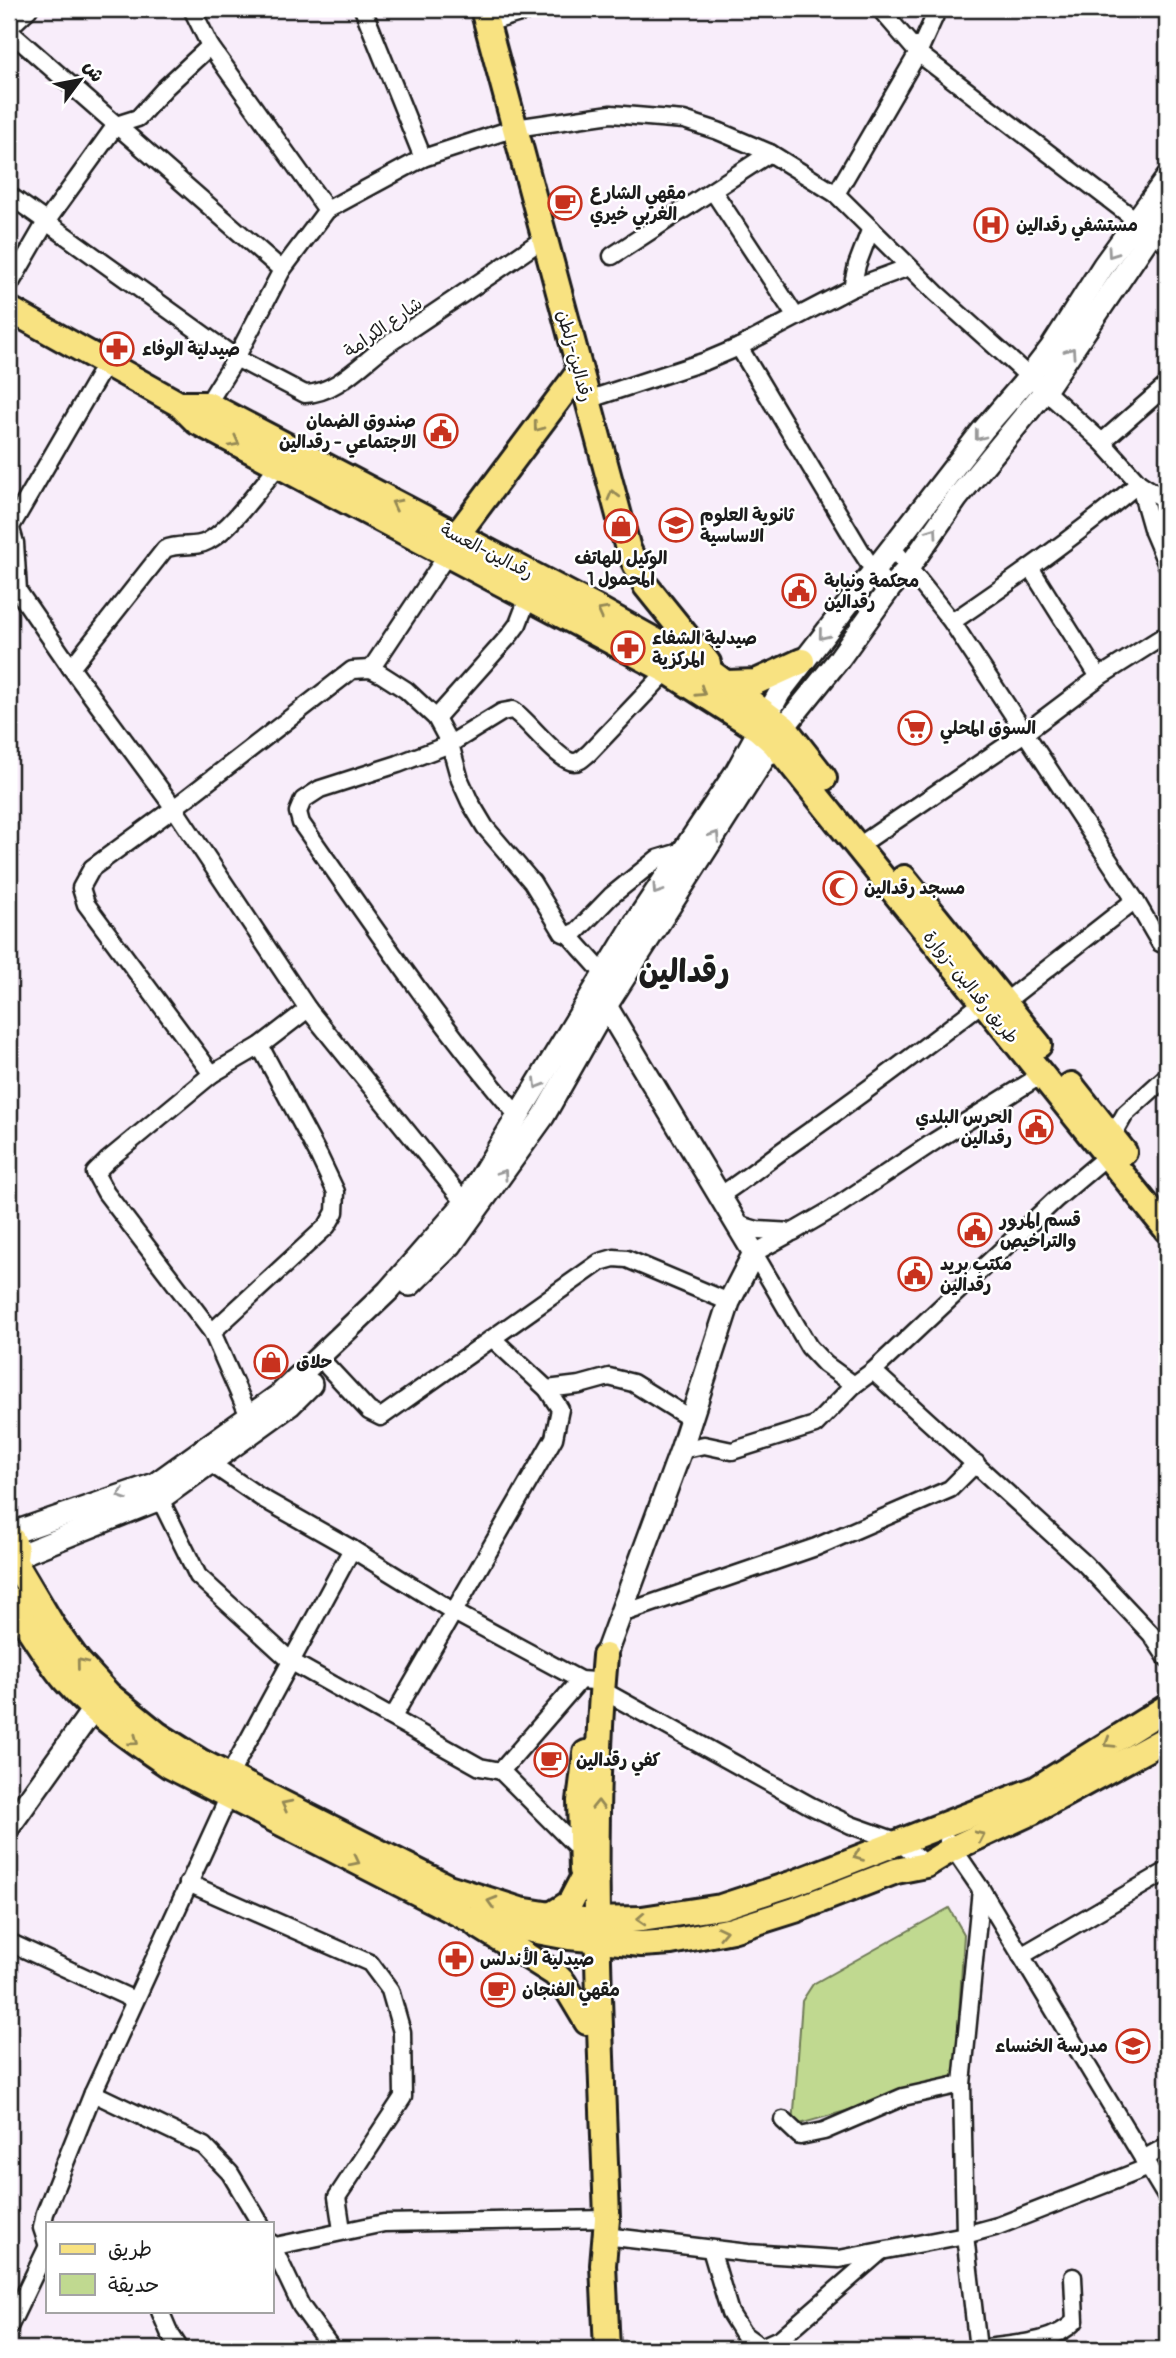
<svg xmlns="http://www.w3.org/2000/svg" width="1176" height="2358" font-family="Pangolin,'Playpen Sans Arabic',sans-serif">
  <rect width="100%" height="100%" fill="#f8edfa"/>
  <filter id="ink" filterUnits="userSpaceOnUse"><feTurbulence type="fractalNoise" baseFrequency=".0143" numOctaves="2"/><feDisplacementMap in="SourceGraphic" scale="14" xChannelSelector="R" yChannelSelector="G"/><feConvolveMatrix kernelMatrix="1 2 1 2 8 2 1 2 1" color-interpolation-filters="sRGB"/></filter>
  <g filter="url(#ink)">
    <path fill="#c0d990" stroke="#6e7a56" stroke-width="2" d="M949 1908 964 1934 955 2080 793 2126 802 2001 813 1984Z"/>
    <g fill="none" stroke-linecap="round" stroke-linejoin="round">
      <defs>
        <g id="street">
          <path d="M192 9 210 46 327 210"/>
          <path d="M363 9 423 158"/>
          <path d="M880 9 918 53 1167 244"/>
          <path d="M487 23 533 9"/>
          <path d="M9 28 29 9"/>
          <path d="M9 31 282 270"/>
          <path d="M713 191 796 317"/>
          <path d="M836 194 918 53 938 9"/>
          <path d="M9 195 236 358 305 394C337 394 365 359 391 342 442 308 493 274 543 239"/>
          <path d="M612 256 770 153"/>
          <path d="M9 286 46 222 116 125 138 118 166 87 210 46"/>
          <path d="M852 288 857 265 871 228"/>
          <path d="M739 347 861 551 874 571 890 588"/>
          <path d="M587 400 706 361 739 347 852 288 909 267"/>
          <path d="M203 411 236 358 282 270 327 210 423 158 515 128 611 114 684 120 718 131 770 153 836 194 936 293 1102 442 1139 483 1167 501"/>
          <path d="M1102 442 1167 385"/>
          <path d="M11 529 15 543 18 591"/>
          <path d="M9 530 106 363"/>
          <path d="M892 547 952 622 1135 900 1005 1002"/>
          <path d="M1031 569 1099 677"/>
          <path d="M9 586 18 591 71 668 174 808 308 1009 465 1203 472 1209"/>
          <path d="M952 622C1017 578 1079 534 1139 483L1153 532 1167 565"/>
          <path d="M71 668 165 549C180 542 194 549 208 541 232 528 260 487 279 465"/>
          <path d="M371 669 447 555"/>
          <path d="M436 718 509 636 518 624 528 598"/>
          <path d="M857 847 1026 732 1099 677 1167 634"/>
          <path d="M1135 900 1160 943 1167 940"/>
          <path d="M569 935 604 974"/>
          <path d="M212 1074 86 904 81 888 92 868 174 808 352 670 371 669 381 674 406 690 436 718 450 744 460 780 470 802 485 827 532 882 563 933 569 935 577 931 611 896 657 859 683 851"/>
          <path d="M1167 1076 1125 1114 1112 1137 1107 1156 1055 1200 873 1371 1085 1564 1151 1634 1167 1658"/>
          <path d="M518 1116C439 1024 371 923 301 823L298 812 303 800 320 789 398 764 450 744 502 712 513 710C528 720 559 762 574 762 580 762 584 757 589 753L667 671"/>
          <path d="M719 1196C745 1180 768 1160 793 1143 857 1098 920 1051 982 1003"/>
          <path d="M737 1224 757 1230 793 1232 831 1210 935 1141 1043 1074"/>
          <path d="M789 1234 754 1253 809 1347 825 1364 854 1385 873 1371"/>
          <path d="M212 1332 327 1226 335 1212 336 1192 319 1156 260 1046"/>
          <path d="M328 1367 369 1411 381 1417 600 1262 614 1258 627 1259 729 1302"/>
          <path d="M547 1389 580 1385 609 1377 633 1383 691 1419"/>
          <path d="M249 1416 212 1332 106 1193 95 1173 108 1160 212 1074 260 1046 308 1009"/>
          <path d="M681 1450 704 1445 732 1451 815 1425 854 1385"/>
          <path d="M210 1463 260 1497 352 1549 454 1612 580 1680 594 1681 602 1690 811 1806 851 1825 899 1842 926 1865"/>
          <path d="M160 1499 198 1576 292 1662 480 1767 501 1771 581 1851"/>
          <path d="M621 1614 816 1547 950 1489 976 1463"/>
          <path d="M393 1717 554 1438 560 1409 547 1389 493 1339"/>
          <path d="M501 1771 580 1680"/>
          <path d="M229 1776 352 1549"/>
          <path d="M948 1841 981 1889 1167 2198"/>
          <path d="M188 1883 370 1963 390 1990 402 2032 403 2097 337 2197 342 2230"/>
          <path d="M9 1942 134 2000"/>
          <path d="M1021 1956 1167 1871"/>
          <path d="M93 2093 204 2146 230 2173 260 2223"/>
          <path d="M783 2120 800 2136 824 2131 903 2097 962 2084"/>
          <path d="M1143 2159 1167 2146"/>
          <path d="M605 2236 748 2253 839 2259 965 2235 998 2226 1149 2167"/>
          <path d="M47 2243 42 2228 45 2213 93 2093 228 1798"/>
          <path d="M271 2243 301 2306 332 2349"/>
          <path d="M271 2247 384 2223 607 2219"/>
          <path d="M711 2249 730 2313 743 2334 761 2347 781 2338 880 2252"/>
          <path d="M160 2311 169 2332 180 2349"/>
          <path d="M9 2327 47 2248"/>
          <path d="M978 2349 965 2235 962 2084 981 1889"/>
          <path d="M978 2349C1010 2344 1052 2345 1075 2321L1073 2277"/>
        </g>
        <g id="secondary">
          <path d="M410 1285 451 1245 543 1117 606 1006 784 727 839 659 890 588 909 567 957 498 1044 392 1167 210"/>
          <path d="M9 1534 155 1484 279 1395 388 1291 465 1203 637 920 736 772 780 692 983 430 1028 378 1051 348 1104 265 1167 178"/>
          <path d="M15 1557 160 1499 290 1405 311 1384"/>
          <path d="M605 1656 681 1450 729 1302 754 1253 606 1006V995"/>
          <path d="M9 1827 94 1708 106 1698"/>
        </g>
        <g id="primary">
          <path d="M483 9 628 549 646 586 708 663"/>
          <path d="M9 309 179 404 197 422 667 671 758 729 774 743 1167 1230"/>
          <path d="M179 404H207L600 610 708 670 784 727 824 778"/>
          <path d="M450 549 457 535 579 372"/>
          <path d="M727 683 756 682 802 661"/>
          <path d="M904 878 1039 1045"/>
          <path d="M1071 1085 1124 1152"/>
          <path d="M9 1535C18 1546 18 1556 9 1567"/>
          <path d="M14 1561 52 1625 78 1661 109 1695 157 1734 201 1762 448 1887 520 1910 583 1920 642 1919 721 1907 794 1883 1036 1789 1167 1707"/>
          <path d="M9 1599C28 1625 44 1655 65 1680 94 1714 133 1741 170 1766L467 1918 569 1937 641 1944 671 1942 732 1930 795 1910 896 1871 926 1865 952 1849 1032 1812 1167 1738"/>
          <path d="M605 1656C588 1843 601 2032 607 2219L603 2265 607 2349"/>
          <path d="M582 1870 580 1801 586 1753"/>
          <path d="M551 1915 570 1903 582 1880"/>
          <path d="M476 1924 554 1973 563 1982 587 2022"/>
        </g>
      </defs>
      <use href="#street" stroke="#1c1c1c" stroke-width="21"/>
      <use href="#secondary" stroke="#1c1c1c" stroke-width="26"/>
      <use href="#primary" stroke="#1c1c1c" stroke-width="30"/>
      <use href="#street" stroke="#fff" stroke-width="16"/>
      <use href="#secondary" stroke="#fff" stroke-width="21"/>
      <use href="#primary" stroke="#f8e281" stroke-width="24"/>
    </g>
    <defs><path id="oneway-chevron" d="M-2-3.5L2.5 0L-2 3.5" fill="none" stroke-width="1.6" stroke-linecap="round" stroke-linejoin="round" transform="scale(1.75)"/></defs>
    <g stroke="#999">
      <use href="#oneway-chevron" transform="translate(1112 253) rotate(125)"/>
      <use href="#oneway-chevron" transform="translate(1071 352) rotate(-56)"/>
      <use href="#oneway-chevron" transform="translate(979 436) rotate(128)"/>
      <use href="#oneway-chevron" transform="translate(933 532) rotate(-55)"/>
      <use href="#oneway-chevron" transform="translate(823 635) rotate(129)"/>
      <use href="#oneway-chevron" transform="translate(715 836) rotate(-57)"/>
      <use href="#oneway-chevron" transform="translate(657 890) rotate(124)"/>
      <use href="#oneway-chevron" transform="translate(538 1084) rotate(121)"/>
      <use href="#oneway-chevron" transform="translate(503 1174) rotate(-55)"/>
      <use href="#oneway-chevron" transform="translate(122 1495) rotate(161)"/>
    </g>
    <g stroke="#958954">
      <use href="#oneway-chevron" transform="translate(538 427) rotate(127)"/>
      <use href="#oneway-chevron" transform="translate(235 442) rotate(28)"/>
      <use href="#oneway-chevron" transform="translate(613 495) rotate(-105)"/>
      <use href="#oneway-chevron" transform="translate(396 504) rotate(-153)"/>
      <use href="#oneway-chevron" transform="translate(602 612) rotate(-152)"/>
      <use href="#oneway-chevron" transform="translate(701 692) rotate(33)"/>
      <use href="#oneway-chevron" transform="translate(81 1663) rotate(-129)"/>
      <use href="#oneway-chevron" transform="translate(134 1741) rotate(36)"/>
      <use href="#oneway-chevron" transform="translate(1109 1743) rotate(148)"/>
      <use href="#oneway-chevron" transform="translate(286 1805) rotate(-153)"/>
      <use href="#oneway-chevron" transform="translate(598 1805) rotate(-89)"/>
      <use href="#oneway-chevron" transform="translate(980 1836) rotate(-25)"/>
      <use href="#oneway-chevron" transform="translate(858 1856) rotate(158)"/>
      <use href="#oneway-chevron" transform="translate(355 1861) rotate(27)"/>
      <use href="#oneway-chevron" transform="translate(492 1902) rotate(-164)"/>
      <use href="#oneway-chevron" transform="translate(641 1919) rotate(177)"/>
      <use href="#oneway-chevron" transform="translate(722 1932) rotate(-12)"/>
    </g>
  </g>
  <defs>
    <symbol id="cafe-ring" viewBox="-11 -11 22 22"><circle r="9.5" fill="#fff" stroke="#c8321e" stroke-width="1.5"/><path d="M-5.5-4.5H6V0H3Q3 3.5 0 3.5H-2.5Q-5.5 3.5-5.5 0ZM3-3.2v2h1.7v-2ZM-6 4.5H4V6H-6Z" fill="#c8321e"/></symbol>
    <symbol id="hospital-ring" viewBox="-11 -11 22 22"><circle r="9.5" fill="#fff" stroke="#c8321e" stroke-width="1.5"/><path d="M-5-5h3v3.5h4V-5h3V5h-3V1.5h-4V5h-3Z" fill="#c8321e"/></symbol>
    <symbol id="pharmacy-ring" viewBox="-11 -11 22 22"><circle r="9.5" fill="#fff" stroke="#c8321e" stroke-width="1.5"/><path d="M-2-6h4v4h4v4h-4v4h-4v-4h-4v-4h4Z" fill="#c8321e"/></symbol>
    <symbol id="civic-ring" viewBox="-11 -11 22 22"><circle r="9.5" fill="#fff" stroke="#c8321e" stroke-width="1.5"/><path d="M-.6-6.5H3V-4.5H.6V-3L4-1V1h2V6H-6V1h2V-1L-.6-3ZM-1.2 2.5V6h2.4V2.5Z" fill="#c8321e"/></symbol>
    <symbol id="school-ring" viewBox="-11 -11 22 22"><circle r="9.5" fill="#fff" stroke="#c8321e" stroke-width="1.5"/><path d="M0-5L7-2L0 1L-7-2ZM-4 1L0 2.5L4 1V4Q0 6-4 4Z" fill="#c8321e"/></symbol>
    <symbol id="shop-ring" viewBox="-11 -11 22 22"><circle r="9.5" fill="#fff" stroke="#c8321e" stroke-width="1.5"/><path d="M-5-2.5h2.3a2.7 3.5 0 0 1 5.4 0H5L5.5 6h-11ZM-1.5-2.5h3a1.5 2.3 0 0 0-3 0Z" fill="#c8321e"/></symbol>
    <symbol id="supermarket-ring" viewBox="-11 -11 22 22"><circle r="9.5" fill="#fff" stroke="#c8321e" stroke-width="1.5"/><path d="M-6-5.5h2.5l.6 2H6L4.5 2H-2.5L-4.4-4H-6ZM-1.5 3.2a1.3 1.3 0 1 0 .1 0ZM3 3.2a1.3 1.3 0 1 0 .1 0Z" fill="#c8321e"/></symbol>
    <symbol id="mosque-ring" viewBox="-11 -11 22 22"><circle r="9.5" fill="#fff" stroke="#c8321e" stroke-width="1.5"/><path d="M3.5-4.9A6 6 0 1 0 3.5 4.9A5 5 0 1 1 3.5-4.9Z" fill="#c8321e"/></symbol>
  </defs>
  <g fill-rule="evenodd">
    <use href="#cafe-ring" x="546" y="184" width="38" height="38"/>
    <use href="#hospital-ring" x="972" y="206" width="38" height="38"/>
    <use href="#pharmacy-ring" x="98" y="330" width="38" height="38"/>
    <use href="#civic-ring" x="422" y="412" width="38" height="38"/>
    <use href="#school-ring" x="657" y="506" width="38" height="38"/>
    <use href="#shop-ring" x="602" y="507" width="38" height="38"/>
    <use href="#civic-ring" x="780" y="572" width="38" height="38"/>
    <use href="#pharmacy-ring" x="609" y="629" width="38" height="38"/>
    <use href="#supermarket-ring" x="896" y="709" width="38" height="38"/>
    <use href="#mosque-ring" x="821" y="869" width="38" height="38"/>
    <use href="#civic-ring" x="1017" y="1108" width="38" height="38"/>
    <use href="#civic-ring" x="956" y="1211" width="38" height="38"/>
    <use href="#civic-ring" x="896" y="1255" width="38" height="38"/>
    <use href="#shop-ring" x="252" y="1343" width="38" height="38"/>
    <use href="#cafe-ring" x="532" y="1741" width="38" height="38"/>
    <use href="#pharmacy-ring" x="437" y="1940" width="38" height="38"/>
    <use href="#cafe-ring" x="479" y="1971" width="38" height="38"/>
    <use href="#school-ring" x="1114" y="2027" width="38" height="38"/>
  </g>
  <g text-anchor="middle" stroke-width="5" stroke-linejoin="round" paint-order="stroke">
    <g font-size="18" font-weight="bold" fill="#1c1c1c" stroke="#fff" text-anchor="start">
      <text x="590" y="199">مقهي الشارع<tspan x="590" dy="21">الغربي خيري</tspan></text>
      <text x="1016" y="231">مستشفي رقدالين</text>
      <text x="142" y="355">صيدلية الوفاء</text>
      <text x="416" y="427" text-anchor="end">صندوق الضمان<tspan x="416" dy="21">الاجتماعي - رقدالين</tspan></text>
      <text x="700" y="521">ثانوية العلوم<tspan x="700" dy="21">الاساسية</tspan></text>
      <text x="621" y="564" text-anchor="middle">الوكيل للهاتف<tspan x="621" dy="21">المحمول 1</tspan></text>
      <text x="824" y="587">محكمة ونيابة<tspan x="824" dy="21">رقدالين</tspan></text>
      <text x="652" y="644">صيدلية الشفاء<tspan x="652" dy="21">المركزية</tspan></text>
      <text x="940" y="734">السوق المحلي</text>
      <text x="864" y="894">مسجد رقدالين</text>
      <text x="1012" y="1123" text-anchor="end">الحرس البلدي<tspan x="1012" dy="21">رقدالين</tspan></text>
      <text x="1000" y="1226">قسم المرور<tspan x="1000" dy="21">والتراخيص</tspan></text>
      <text x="940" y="1270">مكتب بريد<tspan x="940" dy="21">رقدالين</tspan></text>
      <text x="296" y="1368">حلاق</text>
      <text x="576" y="1766">كفي رقدالين</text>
      <text x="480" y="1965">صيدلية الأندلس</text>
      <text x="522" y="1996">مقهي الفنجان</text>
      <text x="1108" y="2052" text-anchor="end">مدرسة الخنساء</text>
    </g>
    <g font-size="18" fill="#1c1c1c" stroke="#fff">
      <text transform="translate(383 327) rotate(-35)" y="6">شارع الكرامة</text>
      <text transform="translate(575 356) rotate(75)" y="6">رقدالين-زلطن</text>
      <text transform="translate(487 551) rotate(27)" y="6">رقدالين-العسة</text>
      <text transform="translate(971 987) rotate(51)" y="6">طريق رقدالين -زوارة</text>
    </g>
    <g font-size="32" font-weight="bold" fill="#1c1c1c" stroke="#fff">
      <text x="684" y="982">رقدالين</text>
    </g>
  </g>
  <rect width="1176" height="2358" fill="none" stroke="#fff" stroke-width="35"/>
  <rect x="18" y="18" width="1141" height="2323" fill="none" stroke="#1c1c1c" stroke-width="2.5" filter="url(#ink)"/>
  <rect x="46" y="2222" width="228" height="91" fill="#ffffff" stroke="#a4a4a4" stroke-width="2"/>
  <rect x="60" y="2244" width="35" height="10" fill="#f8e281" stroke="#a4a4a4" stroke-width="2"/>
  <text x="108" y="2256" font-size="21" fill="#1c1c1c">طريق</text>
  <rect x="60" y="2274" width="35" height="21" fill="#c0d990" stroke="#a4a4a4" stroke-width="2"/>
  <text x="108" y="2292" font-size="21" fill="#1c1c1c">حديقة</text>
  <g transform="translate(80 80) rotate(58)" stroke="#ffffff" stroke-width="5" paint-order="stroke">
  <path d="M0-5L12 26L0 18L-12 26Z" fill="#1c1c1c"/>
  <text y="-10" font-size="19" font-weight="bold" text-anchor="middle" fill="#1c1c1c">ش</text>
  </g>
</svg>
